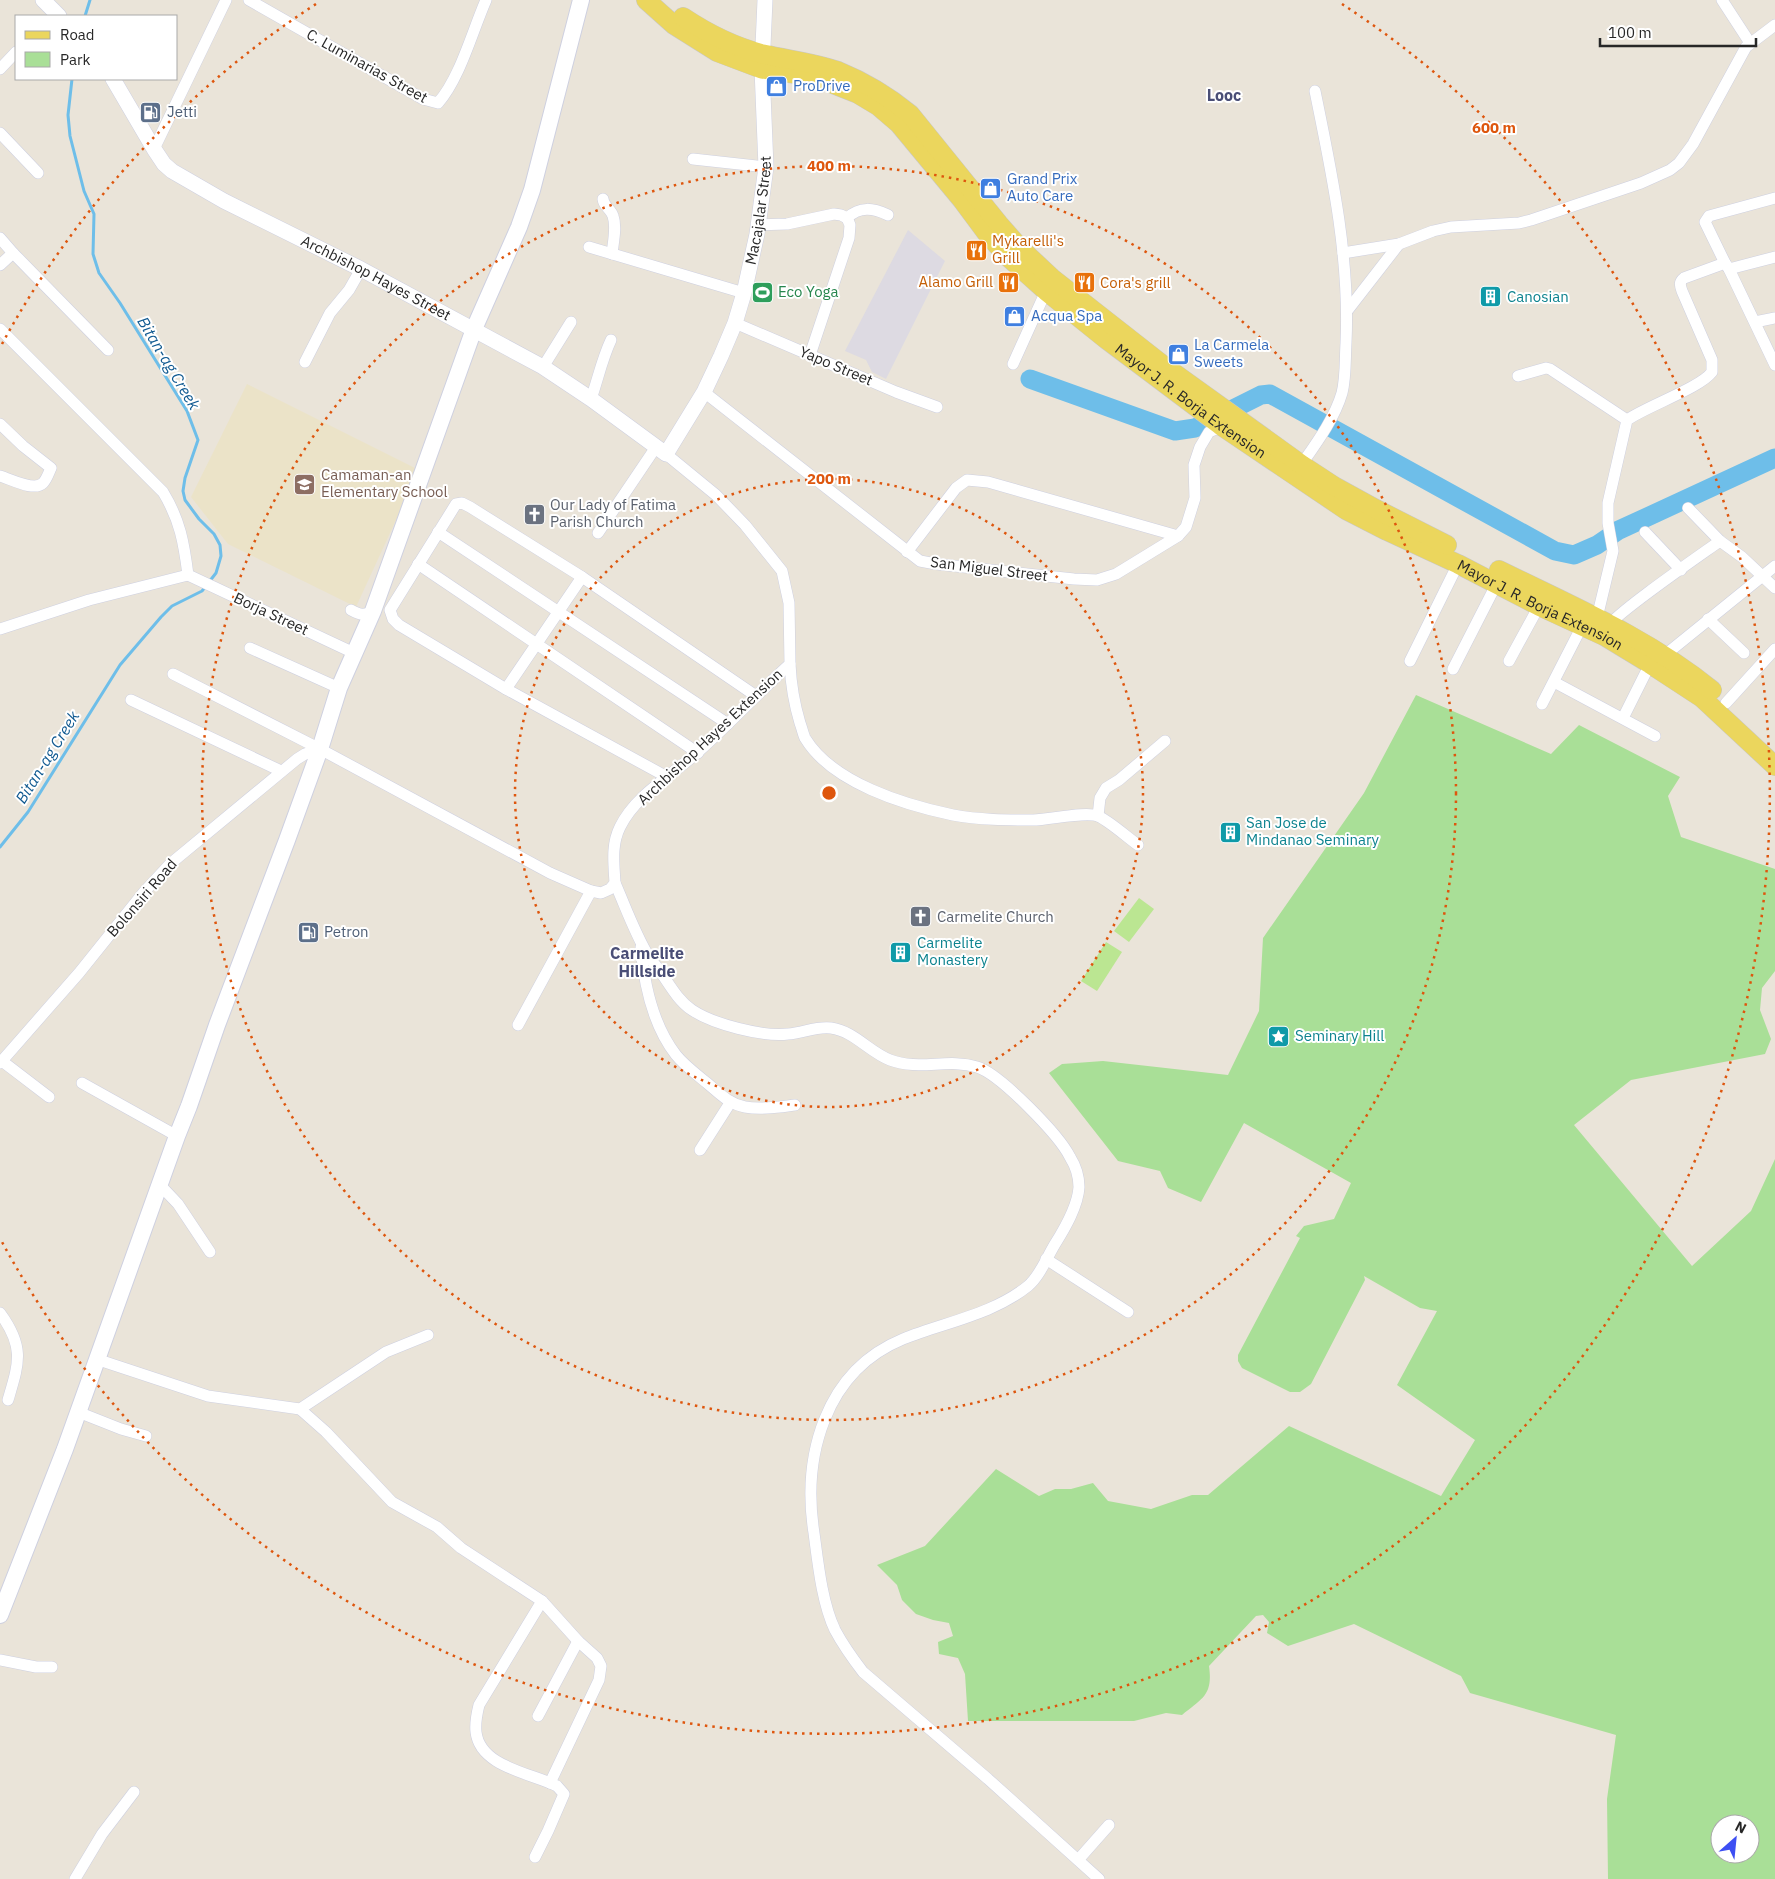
<svg xmlns="http://www.w3.org/2000/svg" width="1775" height="1879" font-family="'IBM Plex Sans',sans-serif">
  <rect width="100%" height="100%" fill="#eae4d9"/>
  <path fill="#dddae2" d="M908 230 945 261 886 379 872 372 866 360 845 351Z"/>
  <path fill="#ebe3c8" d="M247 384 419 470 356 607 228 544 191 497Z"/>
  <path fill="#a9df97" fill-rule="evenodd" d="M1416 695 1551 754 1579 725 1680 777 1668 796 1681 837 1775 869V971L1762 988 1760 1010 1771 1039 1765 1054 1631 1080 1574 1125 1692 1266 1751 1211 1775 1159V1879H1608L1607 1799 1616 1735 1470 1693 1461 1676 1354 1624 1288 1646 1267 1633 1269 1622 1263 1615 1256 1616 1209 1666C1213 1695 1203 1698 1182 1715L1166 1713 1134 1721H968L965 1674 958 1658 939 1654 938 1642 953 1636 949 1623 933 1620 916 1614 902 1600 897 1585 877 1565 925 1546 996 1469 1039 1496 1055 1489H1071L1093 1483 1108 1501 1151 1509 1192 1495H1208L1289 1426 1441 1496 1475 1440 1397 1385 1437 1311 1420 1308 1364 1276 1365 1280 1311 1384 1300 1392H1290L1242 1368 1238 1361V1355L1300 1238 1296 1236 1304 1226 1334 1219 1351 1183 1244 1123 1201 1202 1168 1188 1160 1171 1118 1161 1049 1073 1062 1064 1103 1061 1228 1075 1259 1011 1263 938 1364 793ZM1720 1824H1750V1854H1720Z"/>
  <g fill="#bbe692">
    <path d="M1139 898 1154 909 1129 942 1114 931Z"/>
    <path d="M1106 942 1122 952 1097 991 1081 981Z"/>
  </g>
  <g fill="none" stroke-linecap="round" stroke-linejoin="round">
    <g stroke="#6ebee9" stroke-width="3">
      <path d="M85 16 90 0"/>
      <path d="M0 847 28 812 120 665 161 617 172 606 202 591 216 573 221 556 220 545 214 534 199 519 185 500 183 491 185 478 198 440 187 411 120 303 99 273 93 254 94 214 84 191 70 136 68 115 72 79"/>
    </g>
    <path stroke="#6ebee9" stroke-width="19" d="M1030 379 1175 431 1195 428 1261 395 1270 394 1555 551 1574 555 1597 545 1619 530 1775 458"/>
    <defs>
      <g id="minor">
        <path d="M249 0 423 99 438 103C460 78 472 32 486 0"/>
        <path d="M1722 0 1750 43"/>
        <path d="M0 69 16 52"/>
        <path d="M0 133 38 173"/>
        <path d="M154 149 226 0"/>
        <path d="M693 159 766 167"/>
        <path d="M603 199C604 207 611 209 613 216 617 227 613 243 612 254"/>
        <path d="M847 218C860 206 873 208 888 215"/>
        <path d="M758 225 787 224 834 214 841 215 847 218"/>
        <path d="M0 238 13 253 0 265"/>
        <path d="M589 247 744 293"/>
        <path d="M13 253 108 350"/>
        <path d="M1343 253 1399 244 1433 231 1451 227 1519 223 1531 220 1641 183 1670 170 1679 163 1693 144 1746 47 1775 25"/>
        <path d="M1725 263 1705 222 1709 216 1775 198"/>
        <path d="M1729 269 1775 365"/>
        <path d="M1347 311 1399 244"/>
        <path d="M1755 322 1775 318"/>
        <path d="M735 323 896 392 937 407"/>
        <path d="M0 329 163 492C180 520 184 543 188 575"/>
        <path d="M810 355 849 238 850 225 847 218"/>
        <path d="M305 362 330 313 349 290 361 269"/>
        <path d="M1013 364 1046 291"/>
        <path d="M543 367 571 322"/>
        <path d="M1518 376 1546 368 1550 369 1627 420"/>
        <path d="M704 392 920 561 936 564 1074 579 1097 580 1116 574 1178 536 1186 527 1195 498 1194 465 1200 447 1209 432 1226 425"/>
        <path d="M591 399C598 379 602 359 611 340"/>
        <path d="M0 424 23 446 51 468C49 472 47 479 43 483 34 492 11 479 0 476"/>
        <path d="M1299 468C1315 445 1334 420 1342 393 1346 377 1345 359 1346 343 1350 258 1332 174 1315 91"/>
        <path d="M1688 508 1720 541 1742 557 1775 588"/>
        <path d="M438 532 728 724"/>
        <path d="M1645 532 1681 570"/>
        <path d="M598 533 656 447"/>
        <path d="M907 552 956 488 967 480 988 482 1178 536"/>
        <path d="M418 564 698 753"/>
        <path d="M188 575 354 653"/>
        <path d="M351 610C360 615 364 616 373 611"/>
        <path d="M1708 619 1744 653"/>
        <path d="M1596 622 1613 551 1608 523V503L1627 420C1647 406 1700 388 1712 372V360L1682 291C1680 285 1679 282 1684 278L1725 263 1729 269 1775 257"/>
        <path d="M1607 628C1613 615 1702 554 1720 541"/>
        <path d="M0 629 89 600 188 575"/>
        <path d="M250 648 339 688"/>
        <path d="M1665 655 1775 566"/>
        <path d="M1410 661 1458 564"/>
        <path d="M1509 661 1539 606"/>
        <path d="M790 664C791 685 794 703 800 723 802 728 803 734 805 738 832 783 905 805 953 815 979 820 1007 820 1033 820 1049 820 1085 811 1098 816 1109 821 1127 837 1138 845"/>
        <path d="M1453 669 1497 583"/>
        <path d="M173 674 320 749 550 873 591 891 601 893 610 889 615 883C614 864 611 845 620 827 636 794 673 775 699 751 730 723 759 692 790 664L789 603 782 571 745 525 716 495 666 454"/>
        <path d="M1554 682 1655 736"/>
        <path d="M506 689 582 577"/>
        <path d="M131 700 281 771"/>
        <path d="M1726 703 1775 649"/>
        <path d="M1542 704 1582 626"/>
        <path d="M1623 718 1650 664"/>
        <path d="M667 777 506 689 399 625 393 619 390 610 456 504 462 503 470 507 582 577 756 696"/>
        <path d="M1098 816 1100 798 1106 788 1119 780 1165 741"/>
        <path d="M615 883C626 908 635 934 649 957 654 964 660 970 664 977 672 989 680 1002 692 1010 713 1024 762 1037 788 1034 803 1033 816 1026 831 1028 854 1031 869 1052 890 1060 919 1071 948 1058 977 1067 1000 1074 1059 1135 1070 1157 1075 1165 1079 1177 1079 1187 1078 1206 1065 1228 1055 1244 1047 1257 1040 1276 1028 1286 992 1315 945 1322 903 1339 825 1371 802 1456 814 1533 818 1563 822 1603 835 1630 843 1645 853 1659 863 1672L988 1779 1099 1879"/>
        <path d="M641 947C644 984 652 1024 676 1055 684 1065 696 1074 707 1083 719 1093 729 1104 745 1107 761 1110 779 1107 795 1105"/>
        <path d="M518 1025 591 891"/>
        <path d="M2 1061 49 1097"/>
        <path d="M0 1063 79 973 144 892 170 864 297 759 305 754 320 749"/>
        <path d="M82 1083 177 1136"/>
        <path d="M700 1150 730 1103"/>
        <path d="M160 1185 178 1204 210 1252"/>
        <path d="M1046 1259 1128 1312"/>
        <path d="M0 1313C25 1347 19 1363 8 1400"/>
        <path d="M96 1359 208 1396 300 1409 386 1352 428 1335"/>
        <path d="M300 1409 326 1432 392 1502 437 1527 461 1548 542 1601 578 1641 597 1658 601 1666 599 1680 550 1783"/>
        <path d="M78 1412 121 1429 146 1436"/>
        <path d="M0 1660 36 1667H52"/>
        <path d="M538 1716 578 1641"/>
        <path d="M535 1857 548 1831 564 1794 557 1786C531 1773 480 1767 476 1732 475 1723 477 1713 479 1705L542 1601"/>
        <path d="M1078 1860 1109 1825"/>
        <path d="M75 1879 102 1834 134 1792"/>
      </g>
      <g id="tertiary">
        <path d="M43 0 59 16"/>
        <path id="s1" d="M113 79 154 149 164 164 172 171 224 201 361 269 543 367 591 399 666 454 704 392 721 356 735 323 744 293 757 234 766 167 762 69 765 0"/>
      </g>
      <path id="secondary" d="M0 1615 65 1449 177 1136 189 1106 217 1025 287 840 320 749 339 688 373 611 474 329 519 227 532 190 581 0"/>
      <g id="primary">
        <path id="s2" d="M646 0 674 25 717 52 762 69 815 77 858 94 878 106 899 124 962 200 988 235 1008 257 1046 291 1107 340 1220 425 1346 510 1387 531 1458 564 1539 606 1604 636 1650 664 1702 698 1775 766"/>
        <path d="M683 17C707 33 735 47 763 54 788 60 813 62 838 71 865 82 888 96 910 114L999 224 1021 249 1052 278 1163 365 1302 465 1334 486 1376 509 1447 545"/>
        <path d="M1499 570C1572 606 1648 638 1712 690"/>
      </g>
    </defs>
    <use href="#minor" stroke="#ced0e0" stroke-width="12"/>
    <use href="#tertiary" stroke="#ced0e0" stroke-width="16"/>
    <use href="#secondary" stroke="#ced0e0" stroke-width="18"/>
    <use href="#primary" stroke="#c7c7c7" stroke-width="20"/>
    <use href="#minor" stroke="#fff" stroke-width="11"/>
    <use href="#tertiary" stroke="#fff" stroke-width="15"/>
    <use href="#secondary" stroke="#fff" stroke-width="16"/>
    <use href="#primary" stroke="#ebd65d" stroke-width="19"/>
  </g>
  <g fill="none" stroke="#de560d" stroke-width="2.5" stroke-dasharray="2.5 5">
    <circle cx="829" cy="793" r="314"/>
    <circle cx="829" cy="793" r="627"/>
    <path d="M2 344A941 941 0 0 1 316 4M1342 4A941 941 0 1 1 2 1242"/>
  </g>
  <defs>
    <symbol id="shop-square" viewBox="-11 -11 22 22"><rect x="-9" y="-9" width="18" height="18" rx="4" fill="#3f7fe0" stroke="#fff"/><path d="M-5-2.5h2.3a2.7 3.5 0 0 1 5.4 0H5L5.5 6h-11ZM-1.5-2.5h3a1.5 2.3 0 0 0-3 0Z" fill="#fff"/></symbol>
    <symbol id="fuel-square" viewBox="-11 -11 22 22"><rect x="-9" y="-9" width="18" height="18" rx="4" fill="#5c6f8a" stroke="#fff"/><path d="M-5.5-6h7V0h2V4h1.3V-2.5L3-4.5l.8-.8L6-3V5H2.5V1h-1V6h-7ZM-4.2-4.7v3.2H.2V-4.7Z" fill="#fff"/></symbol>
    <symbol id="restaurant-square" viewBox="-11 -11 22 22"><rect x="-9" y="-9" width="18" height="18" rx="4" fill="#e8710a" stroke="#fff"/><path d="M-5-6h1v4h1v-4h1v4h1v-4h1v5L-1.5 .5V6h-2V.5L-5-1ZM5-6V6H3V1.5H1.5Q1.5-4 5-6Z" fill="#fff"/></symbol>
    <symbol id="stadium-square" viewBox="-11 -11 22 22"><rect x="-9" y="-9" width="18" height="18" rx="4" fill="#2e9e5b" stroke="#fff"/><path d="M0-5a6.5 5 0 1 0 0 10a6.5 5 0 1 0 0-10ZM-3.5-1.8h7v3.6h-7Z" fill="#fff"/></symbol>
    <symbol id="building-square" viewBox="-11 -11 22 22"><rect x="-9" y="-9" width="18" height="18" rx="4" fill="#0f9aa8" stroke="#fff"/><path d="M-4-6H4V6H1V3H-1V6H-4ZM-2.5-4.3h1.7v1.8h-1.7ZM.8-4.3h1.7v1.8H.8ZM-2.5-1h1.7V.8h-1.7ZM.8-1h1.7V.8H.8Z" fill="#fff"/></symbol>
    <symbol id="school-square" viewBox="-11 -11 22 22"><rect x="-9" y="-9" width="18" height="18" rx="4" fill="#8d6e63" stroke="#fff"/><path d="M0-5L7-2L0 1L-7-2ZM-4 1L0 2.5L4 1V4Q0 6-4 4Z" fill="#fff"/></symbol>
    <symbol id="church-square" viewBox="-11 -11 22 22"><rect x="-9" y="-9" width="18" height="18" rx="4" fill="#6b7280" stroke="#fff"/><path d="M-1.2-6h2.4v3.5h3.3v2.4h-3.3V6h-2.4V-.1h-3.3v-2.4h3.3Z" fill="#fff"/></symbol>
    <symbol id="sight-square" viewBox="-11 -11 22 22"><rect x="-9" y="-9" width="18" height="18" rx="4" fill="#0f9aa8" stroke="#fff"/><path d="M0-6L1.8-2.2L6-1.7L2.9 1.2L3.7 5.4L0 3.3L-3.7 5.4L-2.9 1.2L-6-1.7L-1.8-2.2Z" fill="#fff"/></symbol>
  </defs>
  <g fill-rule="evenodd">
    <use href="#shop-square" x="764" y="74" width="25" height="25"/>
    <use href="#fuel-square" x="138" y="100" width="25" height="25"/>
    <use href="#shop-square" x="978" y="176" width="25" height="25"/>
    <use href="#restaurant-square" x="964" y="238" width="25" height="25"/>
    <use href="#restaurant-square" x="996" y="270" width="25" height="25"/>
    <use href="#restaurant-square" x="1072" y="270" width="25" height="25"/>
    <use href="#stadium-square" x="750" y="280" width="25" height="25"/>
    <use href="#building-square" x="1478" y="284" width="25" height="25"/>
    <use href="#shop-square" x="1002" y="304" width="25" height="25"/>
    <use href="#shop-square" x="1166" y="342" width="25" height="25"/>
    <use href="#school-square" x="292" y="472" width="25" height="25"/>
    <use href="#church-square" x="522" y="502" width="25" height="25"/>
    <use href="#building-square" x="1218" y="820" width="25" height="25"/>
    <use href="#church-square" x="908" y="904" width="25" height="25"/>
    <use href="#fuel-square" x="296" y="920" width="25" height="25"/>
    <use href="#building-square" x="888" y="940" width="25" height="25"/>
    <use href="#sight-square" x="1266" y="1024" width="25" height="25"/>
  </g>
  <g text-anchor="middle" stroke-width="4" stroke-linejoin="round" paint-order="stroke">
    <g font-size="15" fill="#272727" stroke="#fff">
      <text transform="translate(367 66) rotate(29)" y="5">C. Luminarias Street</text>
      <text dy="5" stroke="none"><textPath href="#s1" startOffset="944">Macajalar Street</textPath></text>
      <text dy="5" stroke="none"><textPath href="#s1" startOffset="340">Archbishop Hayes Street</textPath></text>
      <text transform="translate(836 366) rotate(23)" y="5">Yapo Street</text>
      <text dy="5" stroke="none"><textPath href="#s2" startOffset="692">Mayor J. R. Borja Extension</textPath></text>
      <text transform="translate(989 569) rotate(7)" y="5">San Miguel Street</text>
      <text dy="5" stroke="none"><textPath href="#s2" startOffset="1098">Mayor J. R. Borja Extension</textPath></text>
      <text transform="translate(271 614) rotate(25)" y="5">Borja Street</text>
      <text transform="translate(710 737) rotate(-43)" y="5">Archbishop Hayes Extension</text>
      <text transform="translate(142 898) rotate(-49)" y="5">Bolonsiri Road</text>
    </g>
    <g font-size="15" fill="#366cbe" stroke="#fff" text-anchor="start">
      <text x="793" y="91">ProDrive</text>
      <text x="1007" y="184">Grand Prix<tspan x="1007" dy="17">Auto Care</tspan></text>
      <text x="1031" y="321">Acqua Spa</text>
      <text x="1194" y="350">La Carmela<tspan x="1194" dy="17">Sweets</tspan></text>
    </g>
    <g font-size="15" fill="#4e5e75" stroke="#fff" text-anchor="start">
      <text x="167" y="117">Jetti</text>
      <text x="324" y="937">Petron</text>
    </g>
    <g font-size="15" fill="#c56008" stroke="#fff" text-anchor="start">
      <text x="992" y="246">Mykarelli's<tspan x="992" dy="17">Grill</tspan></text>
      <text x="993" y="287" text-anchor="end">Alamo Grill</text>
      <text x="1100" y="288">Cora's grill</text>
    </g>
    <g font-size="15" fill="#27864d" stroke="#fff" text-anchor="start">
      <text x="778" y="297">Eco Yoga</text>
    </g>
    <g font-size="15" fill="#0d838f" stroke="#fff" text-anchor="start">
      <text x="1507" y="302">Canosian</text>
      <text x="1246" y="828">San Jose de<tspan x="1246" dy="17">Mindanao Seminary</tspan></text>
      <text x="917" y="948">Carmelite<tspan x="917" dy="17">Monastery</tspan></text>
      <text x="1295" y="1041">Seminary Hill</text>
    </g>
    <g font-size="15" fill="#785e54" stroke="#fff" text-anchor="start">
      <text x="321" y="480">Camaman-an<tspan x="321" dy="17">Elementary School</tspan></text>
    </g>
    <g font-size="15" fill="#5b616d" stroke="#fff" text-anchor="start">
      <text x="550" y="510">Our Lady of Fatima<tspan x="550" dy="17">Parish Church</tspan></text>
      <text x="937" y="922">Carmelite Church</text>
    </g>
    <g font-size="16" font-weight="bold" fill="#4a4e76" stroke="#fff">
      <text x="1224" y="101">Looc</text>
      <text x="647" y="959">Carmelite<tspan x="647" dy="18">Hillside</tspan></text>
    </g>
    <g font-size="16" font-style="italic" fill="#115a91" stroke="#fff">
      <text transform="translate(169 363) rotate(59)" y="6">Bitan-ag Creek</text>
      <text transform="translate(47 757) rotate(-58)" y="6">Bitan-ag Creek</text>
    </g>
  </g>
  <circle cx="829" cy="793" r="8" fill="#de560d" stroke="#fff" stroke-width="2.5"/>
  <g font-size="15" text-anchor="middle" font-weight="bold" fill="#de560d" stroke="#fff" stroke-width="4" stroke-linejoin="round" paint-order="stroke">
    <text x="1494" y="133">600 m</text>
    <text x="829" y="171">400 m</text>
    <text x="829" y="484">200 m</text>
  </g>
  <rect x="15" y="15" width="162" height="65" fill="#ffffff" stroke="#a9a9a9"/>
  <rect x="25" y="31" width="25" height="8" fill="#ebd65d" stroke="#a9a9a9"/>
  <text x="60" y="40" font-size="15" fill="#272727">Road</text>
  <rect x="25" y="52" width="25" height="15" fill="#a9df97" stroke="#a9a9a9"/>
  <text x="60" y="65" font-size="15" fill="#272727">Park</text>
  <g transform="translate(1735 1839) rotate(27)"><circle r="24" fill="#ffffff" stroke="#a9a9a9"/>
  <path d="M0-4L9 19L0 12L-9 19Z" fill="#3d4ff3"/>
  <text y="-8" font-size="14" font-weight="bold" text-anchor="middle" fill="#272727">N</text>
  </g>
  <path d="M1600 38v8h156v-8" fill="none" stroke="#272727" stroke-width="2.5"/>
  <text x="1608" y="38" font-size="15" fill="#272727" stroke="#ffffff" stroke-width="4" paint-order="stroke">100 m</text>
</svg>
